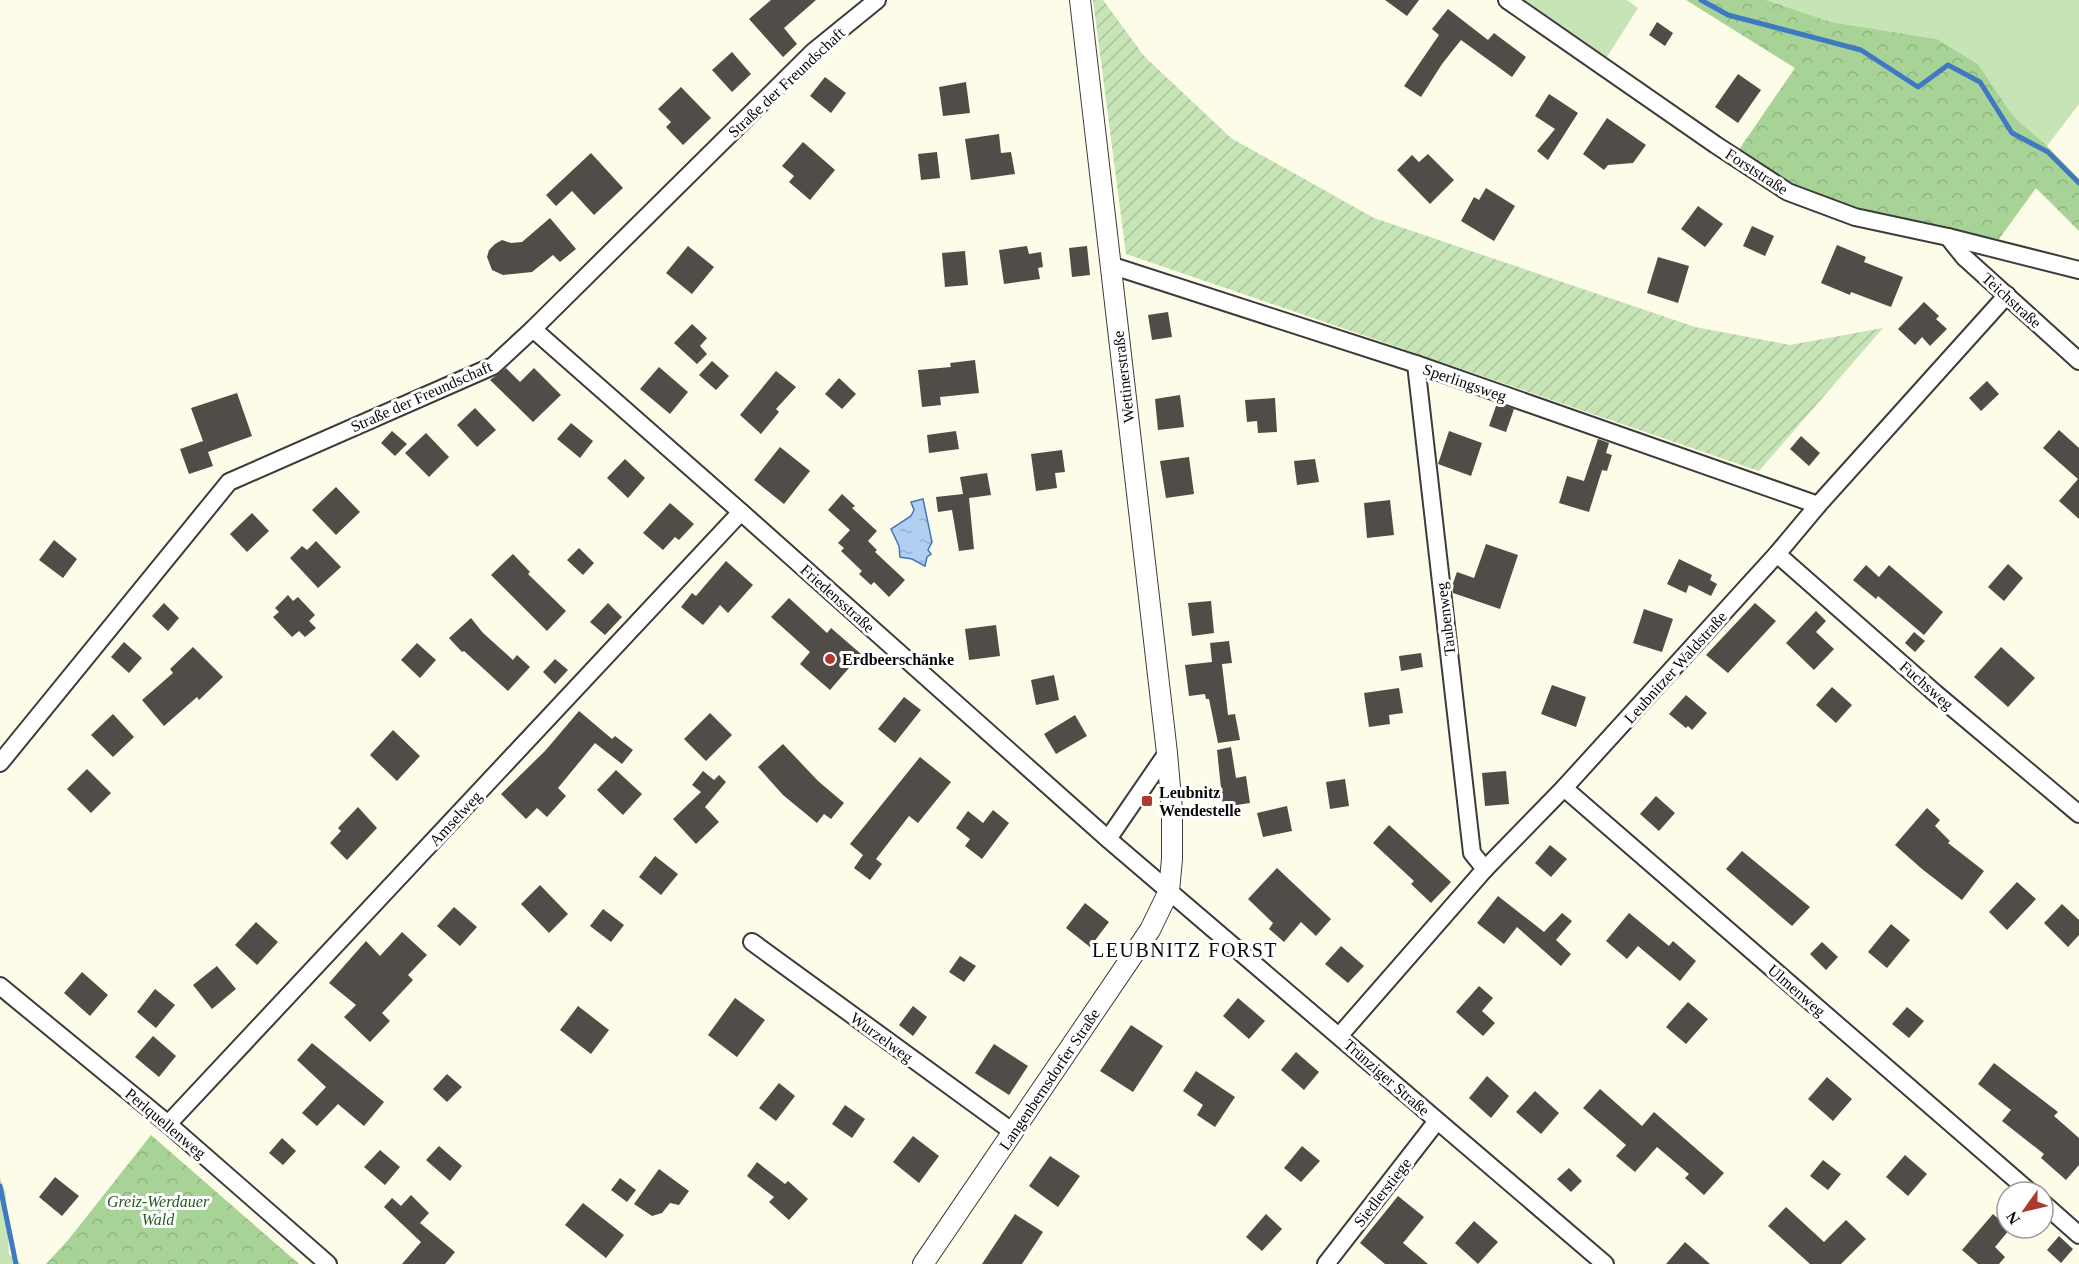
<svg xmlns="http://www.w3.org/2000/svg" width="2079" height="1264" font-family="'Times New Roman',serif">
  <defs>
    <pattern id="forest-crowns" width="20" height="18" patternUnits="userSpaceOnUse" patternTransform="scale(1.5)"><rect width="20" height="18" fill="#a8d396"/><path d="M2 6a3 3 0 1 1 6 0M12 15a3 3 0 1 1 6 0" fill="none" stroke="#8fb480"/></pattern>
    <pattern id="garden-furrows" width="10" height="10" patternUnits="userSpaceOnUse" patternTransform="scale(1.5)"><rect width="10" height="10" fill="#c6e4b5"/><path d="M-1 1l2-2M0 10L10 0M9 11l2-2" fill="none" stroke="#a9c29a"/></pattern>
    <pattern id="water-ripples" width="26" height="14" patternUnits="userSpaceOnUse" patternTransform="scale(1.5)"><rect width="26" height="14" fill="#b1cff0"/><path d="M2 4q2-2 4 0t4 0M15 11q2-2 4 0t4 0" fill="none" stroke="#97b0cc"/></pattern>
  </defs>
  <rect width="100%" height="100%" fill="#fdfce8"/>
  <g fill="#c6e4b5">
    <path d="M1524 0H1627L1638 8 1607 57Z"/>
    <path d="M1766 0H2079V104L2047 146 2013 116 1978 64 1937 39 1831 22Z"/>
    <path d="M0 1178 6 1193 9 1254 21 1264H0Z"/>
  </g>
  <g fill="url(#forest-crowns)">
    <path d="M1686 0H1766L1831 22 1937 39 1978 64 2013 116 2047 146 2079 179V231L2036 188 1999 239C1929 228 1859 212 1794 184 1775 175 1756 162 1738 151L1795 68Z"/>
    <path d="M151 1135 299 1264H46L69 1239Z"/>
  </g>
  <path fill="url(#garden-furrows)" d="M1093 0H1103L1144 56 1231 138 1374 218 1695 327 1790 345 1883 328 1759 471 1126 254Z"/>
  <path fill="url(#water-ripples)" stroke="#3e79c1" stroke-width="1.5" d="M923 499 932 542 928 550 931 554 927 557 925 566 912 559 900 557 899 546 891 529 911 516 914 510 911 502Z"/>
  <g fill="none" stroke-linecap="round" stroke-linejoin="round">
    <g stroke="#3e79c1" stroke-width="5">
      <path d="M1701 0 1728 15 1861 50 1918 87 1948 65 1980 82 2012 133 2048 152 2079 183"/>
      <path d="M0 1186 16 1264"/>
    </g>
  </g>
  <g fill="#514c47">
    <path d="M771 0H816L784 28 797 44 783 57 749 19Z"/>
    <path d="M1385 0H1419L1407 16Z"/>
    <path d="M1448 9 1488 40 1494 33 1526 57 1512 77 1461 40 1442 64 1421 97 1404 86 1439 35 1432 29Z"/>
    <path d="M1657 22 1673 33 1665 46 1649 35Z"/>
    <path d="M732 52 751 74 732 92 712 70Z"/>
    <path d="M1738 74 1761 90 1738 123 1715 107Z"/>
    <path d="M825 77 846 93 831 113 810 96Z"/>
    <path d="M966 82 970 113 943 116 939 87Z"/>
    <path d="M681 87 711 118 683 145 666 127 671 122 658 109Z"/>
    <path d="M1549 94 1578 113 1548 160 1537 151 1555 129 1535 116Z"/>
    <path d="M1607 118 1646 145 1633 163 1608 165 1604 170 1583 154Z"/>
    <path d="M999 134 1001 153 1011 152 1015 174 971 180 965 139Z"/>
    <path d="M803 142 835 170 810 200 789 182 794 176 782 166Z"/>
    <path d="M937 152 940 178 921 180 918 154Z"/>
    <path d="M591 153 623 188 594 215 572 191 556 206 546 195Z"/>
    <path d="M1428 154 1454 180 1430 204 1397 170 1412 155 1419 162Z"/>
    <path d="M1486 188 1515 206 1494 241 1461 221 1474 197 1479 200Z"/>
    <path d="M1698 206 1723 224 1705 247 1681 229Z"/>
    <path d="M550 218 576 249 560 262 553 255 532 272 503 275 492 270 487 257 489 250 495 244 502 240 511 243 522 242Z"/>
    <path d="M1752 226 1774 236 1765 256 1743 246Z"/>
    <path d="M1837 245 1866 257 1864 262 1903 277 1891 307 1851 292 1850 295 1821 283Z"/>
    <path d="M688 246 714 267 692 294 666 273Z"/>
    <path d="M1027 246 1029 254 1041 252 1043 267 1038 268 1040 279 1004 284 999 250Z"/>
    <path d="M1087 246 1090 275 1072 277 1069 248Z"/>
    <path d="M965 251 968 285 945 287 942 253Z"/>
    <path d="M1658 257 1689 266 1678 303 1647 293Z"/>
    <path d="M1924 302 1939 316 1936 319 1947 329 1930 346 1922 337 1915 345 1898 329Z"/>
    <path d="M1168 312 1172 337 1152 340 1148 315Z"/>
    <path d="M692 324 707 338 700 346 707 354 697 364 674 343Z"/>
    <path d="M975 360 979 393 940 397 941 405 922 407 918 370 951 367 950 363Z"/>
    <path d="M712 361 729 376 716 390 699 375Z"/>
    <path d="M659 367 688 392 670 414 640 389Z"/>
    <path d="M506 368 520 382 534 368 561 395 533 422 490 380Z"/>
    <path d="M776 371 796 387 776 409 779 412 761 434 740 415Z"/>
    <path d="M839 378 856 394 842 409 825 394Z"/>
    <path d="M1987 381 1999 394 1981 411 1969 398Z"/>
    <path d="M237 393 252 436 208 452 213 466 189 474 180 449 203 441 191 408Z"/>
    <path d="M1180 395 1184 427 1158 430 1155 399Z"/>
    <path d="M1275 398 1277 432 1258 433 1257 421 1247 422 1245 400Z"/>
    <path d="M1497 403 1514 409 1506 432 1489 426Z"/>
    <path d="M475 408 496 430 477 447 457 425Z"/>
    <path d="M571 423 593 441 580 458 557 439Z"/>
    <path d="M2059 430 2079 448V519L2059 501 2078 479 2043 448Z"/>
    <path d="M392 431 407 444 395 456 381 443Z"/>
    <path d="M956 431 959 449 929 453 927 435Z"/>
    <path d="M1449 431 1482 443 1471 476 1438 464Z"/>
    <path d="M426 433 449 457 429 477 405 453Z"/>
    <path d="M1801 436 1820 453 1809 466 1790 449Z"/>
    <path d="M1598 439 1609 443 1606 453 1612 455 1607 471 1602 470 1589 512 1559 503 1567 476 1584 481Z"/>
    <path d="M780 447 810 471 784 504 754 480Z"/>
    <path d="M1062 450 1065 472 1055 473 1057 488 1036 491 1031 454Z"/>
    <path d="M1189 457 1194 494 1166 498 1160 461Z"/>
    <path d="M625 459 645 478 628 498 607 478Z"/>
    <path d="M1315 459 1319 482 1297 485 1294 461Z"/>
    <path d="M987 473 991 495 969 498 974 549 959 551 952 510 938 512 936 497 963 494 960 477Z"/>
    <path d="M336 487 360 512 336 535 312 510Z"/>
    <path d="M842 494 855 506 852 508 877 531 868 541 877 550 875 552 905 580 889 597 874 582 871 585 859 574 862 571 841 551 844 548 838 543 850 530 828 510Z"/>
    <path d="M1390 500 1394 535 1367 538 1364 503Z"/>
    <path d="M670 503 694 524 679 540 675 537 663 550 643 533Z"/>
    <path d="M252 513 269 531 247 552 230 534Z"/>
    <path d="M54 540 77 559 63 578 39 560Z"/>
    <path d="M316 541 341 567 318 588 290 558 302 546 307 550Z"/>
    <path d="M1486 544 1518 555 1500 609 1453 593 1452 586 1457 572 1474 578Z"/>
    <path d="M579 548 594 563 583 575 567 560Z"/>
    <path d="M513 554 530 572 528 574 566 611 547 631 491 575Z"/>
    <path d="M1679 559 1712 575 1710 580 1717 584 1711 596 1689 585 1686 593 1667 584Z"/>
    <path d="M726 561 753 585 728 613 720 605 703 625 681 607 692 593 696 596Z"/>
    <path d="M2008 564 2023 578 2004 601 1988 587Z"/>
    <path d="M1866 565 1879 577 1889 565 1943 612 1924 635 1878 596 1876 599 1853 580Z"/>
    <path d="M288 595 293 601 298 597 315 615 309 621 316 628 305 637 299 631 292 637 273 617 279 612 275 608Z"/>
    <path d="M789 598 827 633 831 628 861 654 830 690 800 664 810 652 771 617Z"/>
    <path d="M1211 601 1214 633 1192 636 1188 603Z"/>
    <path d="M164 603 179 618 168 631 152 616Z"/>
    <path d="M608 603 622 617 605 635 590 622Z"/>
    <path d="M1755 603 1776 621 1728 673 1706 655Z"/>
    <path d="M1644 609 1673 619 1662 652 1633 643Z"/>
    <path d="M1816 611 1826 621 1816 632 1834 649 1814 670 1786 643Z"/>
    <path d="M471 618 483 633 513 660 517 655 530 667 508 691 464 651 462 652 449 638Z"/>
    <path d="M996 625 1000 656 969 660 965 629Z"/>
    <path d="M1914 632 1925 641 1915 652 1905 643Z"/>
    <path d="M1229 641 1232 663 1222 664 1228 715 1235 714 1240 740 1218 743 1209 699H1206L1205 694 1189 696 1185 665 1212 662 1210 643Z"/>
    <path d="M124 642 142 658 129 673 111 657Z"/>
    <path d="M417 643 436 660 420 678 401 660Z"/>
    <path d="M193 647 223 677 199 700 197 697 164 726 142 700 173 673 170 669Z"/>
    <path d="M2001 647 2035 678 2008 707 1974 677Z"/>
    <path d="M1421 653 1423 667 1401 671 1399 656Z"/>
    <path d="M555 659 568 670 555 684 543 672Z"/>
    <path d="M1054 675 1059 700 1036 705 1031 680Z"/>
    <path d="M1552 685 1586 697 1576 727 1541 714Z"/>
    <path d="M1832 687 1852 705 1836 723 1816 705Z"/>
    <path d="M1399 688 1403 713 1389 715 1390 724 1369 727 1364 693Z"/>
    <path d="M1686 695 1707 713 1692 730 1688 726 1686 728 1669 714Z"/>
    <path d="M904 697 921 710 895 743 878 729Z"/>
    <path d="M579 711 612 739 615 736 633 750 622 764 595 743 558 788 566 796 547 817 537 808 526 819 501 794 545 751Z"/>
    <path d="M710 713 732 735 706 761 684 739Z"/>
    <path d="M113 714 134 737 113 757 91 735Z"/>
    <path d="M1075 715 1087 736 1056 754 1044 734Z"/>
    <path d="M393 730 420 756 397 781 370 755Z"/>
    <path d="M783 744 818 781 844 803 831 819 824 814 817 823 783 795 758 767Z"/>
    <path d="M1231 747 1236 778 1246 776 1250 803 1223 807 1217 750Z"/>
    <path d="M920 757 951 782 918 823 909 816 876 859 882 864 870 880 854 868 863 855 850 844Z"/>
    <path d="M87 769 111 793 91 813 67 789Z"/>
    <path d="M616 770 642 794 623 815 597 790Z"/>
    <path d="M703 771 714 780 719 775 726 782 705 807 719 822 696 844 673 819 701 792 692 785Z"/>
    <path d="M1506 771 1509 804 1485 806 1482 773Z"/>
    <path d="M1345 779 1349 806 1330 809 1326 782Z"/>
    <path d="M1656 796 1675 813 1659 831 1640 814Z"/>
    <path d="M1287 806 1292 831 1263 837 1257 813Z"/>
    <path d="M358 807 377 828 347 860 330 843 341 831 338 828Z"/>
    <path d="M1927 808 1940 820 1935 826 1950 841 1948 843 1984 871 1962 900 1922 869 1895 845Z"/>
    <path d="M993 810 1009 823 982 859 965 846 970 839 956 828 968 811 983 823Z"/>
    <path d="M1389 825 1451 882 1431 903 1411 884 1414 881 1373 843Z"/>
    <path d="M1550 845 1567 859 1551 877 1535 863Z"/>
    <path d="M1742 851 1810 907 1792 926 1726 869Z"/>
    <path d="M655 856 678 874 661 895 639 877Z"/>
    <path d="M1277 868 1331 919 1316 936 1301 922 1284 942 1269 929 1273 923 1248 899Z"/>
    <path d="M2017 882 2036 899 2007 930 1989 912Z"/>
    <path d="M540 885 568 914 549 933 521 904Z"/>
    <path d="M1498 896 1544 932 1562 913 1572 921 1556 940 1571 954 1561 966 1517 927 1504 944 1477 923Z"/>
    <path d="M1085 903 1109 922 1090 947 1066 928Z"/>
    <path d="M2062 904 2079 920V935L2068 947 2044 923Z"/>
    <path d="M454 907 477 927 460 946 437 926Z"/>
    <path d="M603 909 624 925 611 942 590 926Z"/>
    <path d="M1629 913 1669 946 1673 941 1696 961 1680 981 1638 946 1627 959 1606 941Z"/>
    <path d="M256 922 278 942 257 965 235 945Z"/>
    <path d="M1891 924 1910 940 1887 968 1868 952Z"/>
    <path d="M402 932 427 955 408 975 413 980 382 1013 390 1021 370 1042 344 1017 356 1005 329 983 366 941 380 956Z"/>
    <path d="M1822 942 1838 957 1826 970 1810 954Z"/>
    <path d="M1341 946 1364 966 1348 983 1325 964Z"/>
    <path d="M960 956 976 966 964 982 949 972Z"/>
    <path d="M217 966 236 989 212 1009 193 985Z"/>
    <path d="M82 972 108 995 90 1016 64 993Z"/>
    <path d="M1479 986 1493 998 1482 1011 1495 1023 1483 1036 1456 1012Z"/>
    <path d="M155 989 175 1005 156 1028 137 1012Z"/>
    <path d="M735 998 765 1020 737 1057 708 1035Z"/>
    <path d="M1238 998 1265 1021 1249 1039 1223 1016Z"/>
    <path d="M1688 1002 1708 1019 1686 1044 1666 1027Z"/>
    <path d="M578 1006 609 1030 591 1054 560 1030Z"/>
    <path d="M913 1006 927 1017 913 1036 899 1025Z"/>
    <path d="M1907 1007 1924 1021 1909 1038 1892 1024Z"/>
    <path d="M1131 1025 1163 1046 1133 1092 1100 1071Z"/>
    <path d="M153 1036 176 1056 159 1077 135 1057Z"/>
    <path d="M312 1043 384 1102 364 1126 338 1104 317 1126 302 1113 326 1087 297 1060Z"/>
    <path d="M994 1044 1028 1066 1009 1095 975 1073Z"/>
    <path d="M1296 1052 1319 1072 1304 1090 1281 1070Z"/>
    <path d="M1994 1063 2058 1112 2054 1116 2079 1138V1165L2066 1180 2041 1158 2044 1154 2002 1121 2011 1110 1978 1084Z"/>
    <path d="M1196 1071 1235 1097 1215 1127 1197 1115 1203 1105 1183 1091Z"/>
    <path d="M447 1074 462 1087 447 1102 433 1089Z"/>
    <path d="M1487 1076 1509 1096 1491 1118 1469 1098Z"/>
    <path d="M1827 1077 1852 1099 1833 1121 1808 1099Z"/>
    <path d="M779 1083 795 1096 776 1121 759 1108Z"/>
    <path d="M1600 1089 1642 1126 1654 1112 1724 1173 1704 1195 1685 1178 1689 1174 1657 1147 1635 1172 1616 1156 1626 1145 1583 1108Z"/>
    <path d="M1535 1091 1559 1113 1541 1134 1516 1112Z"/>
    <path d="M845 1105 865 1119 852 1138 832 1124Z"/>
    <path d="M913 1136 939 1156 919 1183 893 1162Z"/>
    <path d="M282 1138 296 1151 283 1165 269 1153Z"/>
    <path d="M439 1146 462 1166 450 1181 426 1160Z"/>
    <path d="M1302 1146 1320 1161 1301 1182 1284 1168Z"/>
    <path d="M380 1150 400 1167 385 1185 364 1167Z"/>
    <path d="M1905 1155 1927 1174 1908 1196 1886 1177Z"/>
    <path d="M1050 1156 1080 1176 1058 1207 1029 1186Z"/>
    <path d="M1823 1160 1841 1174 1828 1190 1810 1176Z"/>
    <path d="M757 1162 785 1184 788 1181 808 1199 789 1220 769 1202 774 1197 747 1176Z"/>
    <path d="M1569 1168 1582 1181 1571 1192 1557 1179Z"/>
    <path d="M659 1169 689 1191 679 1205 670 1203 662 1213 652 1216 634 1204Z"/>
    <path d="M55 1177 79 1196 62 1216 39 1197Z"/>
    <path d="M620 1178 636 1190 627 1202 611 1190Z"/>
    <path d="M411 1195 429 1213 420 1223 455 1252 445 1264H402L421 1242 384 1207 392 1198 401 1206Z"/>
    <path d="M1398 1196 1424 1217 1403 1243 1428 1264H1385L1360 1243Z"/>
    <path d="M583 1203 624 1235 606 1258 565 1225Z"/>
    <path d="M1786 1207 1824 1242 1846 1220 1866 1239 1841 1264H1810L1768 1226Z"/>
    <path d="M1015 1214 1043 1232 1022 1264H982Z"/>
    <path d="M1266 1214 1282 1229 1262 1251 1246 1237Z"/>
    <path d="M1993 1214 2010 1229 1995 1247 2005 1257 1999 1264H1978L1962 1250Z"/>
    <path d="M1474 1221 1498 1242 1478 1264 1455 1243Z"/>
    <path d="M2059 1236 2073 1249 2061 1263 2047 1250Z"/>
    <path d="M1685 1242 1710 1264H1666Z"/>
  </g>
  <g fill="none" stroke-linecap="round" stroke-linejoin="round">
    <defs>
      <g id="minor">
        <path d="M1507 0 1716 145 1788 192 1855 217 1948 237 2079 270"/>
        <path d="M1948 237 1964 257 2079 361"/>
        <path d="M1110 265 1416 364 1818 505"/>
        <path d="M533 329 741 512 1108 839 1605 1264"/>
        <path d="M1416 364 1472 853 1485 869"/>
        <path d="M1777 554 1935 693 2079 814"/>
        <path d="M0 763 229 482 493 366 533 329 813 52 877 0"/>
        <path d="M1564 788 2030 1192"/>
        <path d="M1108 839 1167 753"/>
        <path d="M752 942 1013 1132"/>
        <path d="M0 986 168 1124 328 1264"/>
        <path d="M1340 1035 1485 869 1564 788 1777 554 1818 505 2007 295"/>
        <path d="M168 1124 741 512"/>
        <path d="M2043 1203 2079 1235"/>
        <path d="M1326 1264 1437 1121"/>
      </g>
      <path id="tertiary" d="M923 1264 1150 930 1169 891 1172 859V810L1167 753 1080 0"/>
    </defs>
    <use href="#minor" stroke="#3c3c3c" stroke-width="20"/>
    <use href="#tertiary" stroke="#3c3c3c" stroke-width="22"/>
    <use href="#minor" stroke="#fff" stroke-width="16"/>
    <use href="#tertiary" stroke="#fff" stroke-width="20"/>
  </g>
  <g fill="#ad3a2e" stroke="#fff" stroke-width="2">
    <circle cx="830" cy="659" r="6"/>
    <rect x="1141" y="795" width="12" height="12" rx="3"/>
  </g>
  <g text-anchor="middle" stroke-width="6" stroke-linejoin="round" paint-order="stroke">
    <g font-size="16" fill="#090909" stroke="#fff">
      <text transform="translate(786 82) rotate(-43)" y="6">Straße der Freundschaft</text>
      <text transform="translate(1757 171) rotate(33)" y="6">Forststraße</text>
      <text transform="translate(2012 300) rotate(42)" y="6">Teichstraße</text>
      <text transform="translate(1123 377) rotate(-97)" y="6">Wettinerstraße</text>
      <text transform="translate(1465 382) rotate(19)" y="6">Sperlingsweg</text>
      <text transform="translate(421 396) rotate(-24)" y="6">Straße der Freundschaft</text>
      <text transform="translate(838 598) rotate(42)" y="6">Friedensstraße</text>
      <text transform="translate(1445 619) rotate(-97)" y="6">Taubenweg</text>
      <text transform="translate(1675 667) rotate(-48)" y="6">Leubnitzer Waldstraße</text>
      <text transform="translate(1927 685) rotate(41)" y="6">Fuchsweg</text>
      <text transform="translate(455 818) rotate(-47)" y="6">Amselweg</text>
      <text transform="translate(1797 990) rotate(41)" y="6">Ulmenweg</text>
      <text transform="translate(882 1037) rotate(36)" y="6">Wurzelweg</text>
      <text transform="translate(1387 1077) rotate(41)" y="6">Trünziger Straße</text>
      <text transform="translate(1049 1079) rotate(-56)" y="6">Langenbernsdorfer Straße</text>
      <text transform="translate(166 1123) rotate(40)" y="6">Perlquellenweg</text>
      <text transform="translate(1382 1192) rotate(-52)" y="6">Siedlerstiege</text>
    </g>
    <g font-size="16" font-weight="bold" fill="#090909" stroke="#fff" text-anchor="start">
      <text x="842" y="665">Erdbeerschänke</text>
      <text x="1159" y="798">Leubnitz<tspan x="1159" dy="18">Wendestelle</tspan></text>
    </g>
    <g font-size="16" font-style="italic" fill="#245a20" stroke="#fff">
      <text x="158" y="1207">Greiz-Werdauer<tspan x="158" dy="18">Wald</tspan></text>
    </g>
    <g font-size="20" letter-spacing="1.5" fill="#090909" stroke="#fff">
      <text x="1185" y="957">LEUBNITZ FORST</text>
    </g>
  </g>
  <g transform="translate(2025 1210) rotate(236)"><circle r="28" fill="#ffffff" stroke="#9d9d9d" stroke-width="1.5"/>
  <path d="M0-4.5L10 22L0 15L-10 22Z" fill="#ad3a2e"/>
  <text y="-9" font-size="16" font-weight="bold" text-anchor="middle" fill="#090909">N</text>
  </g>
</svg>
